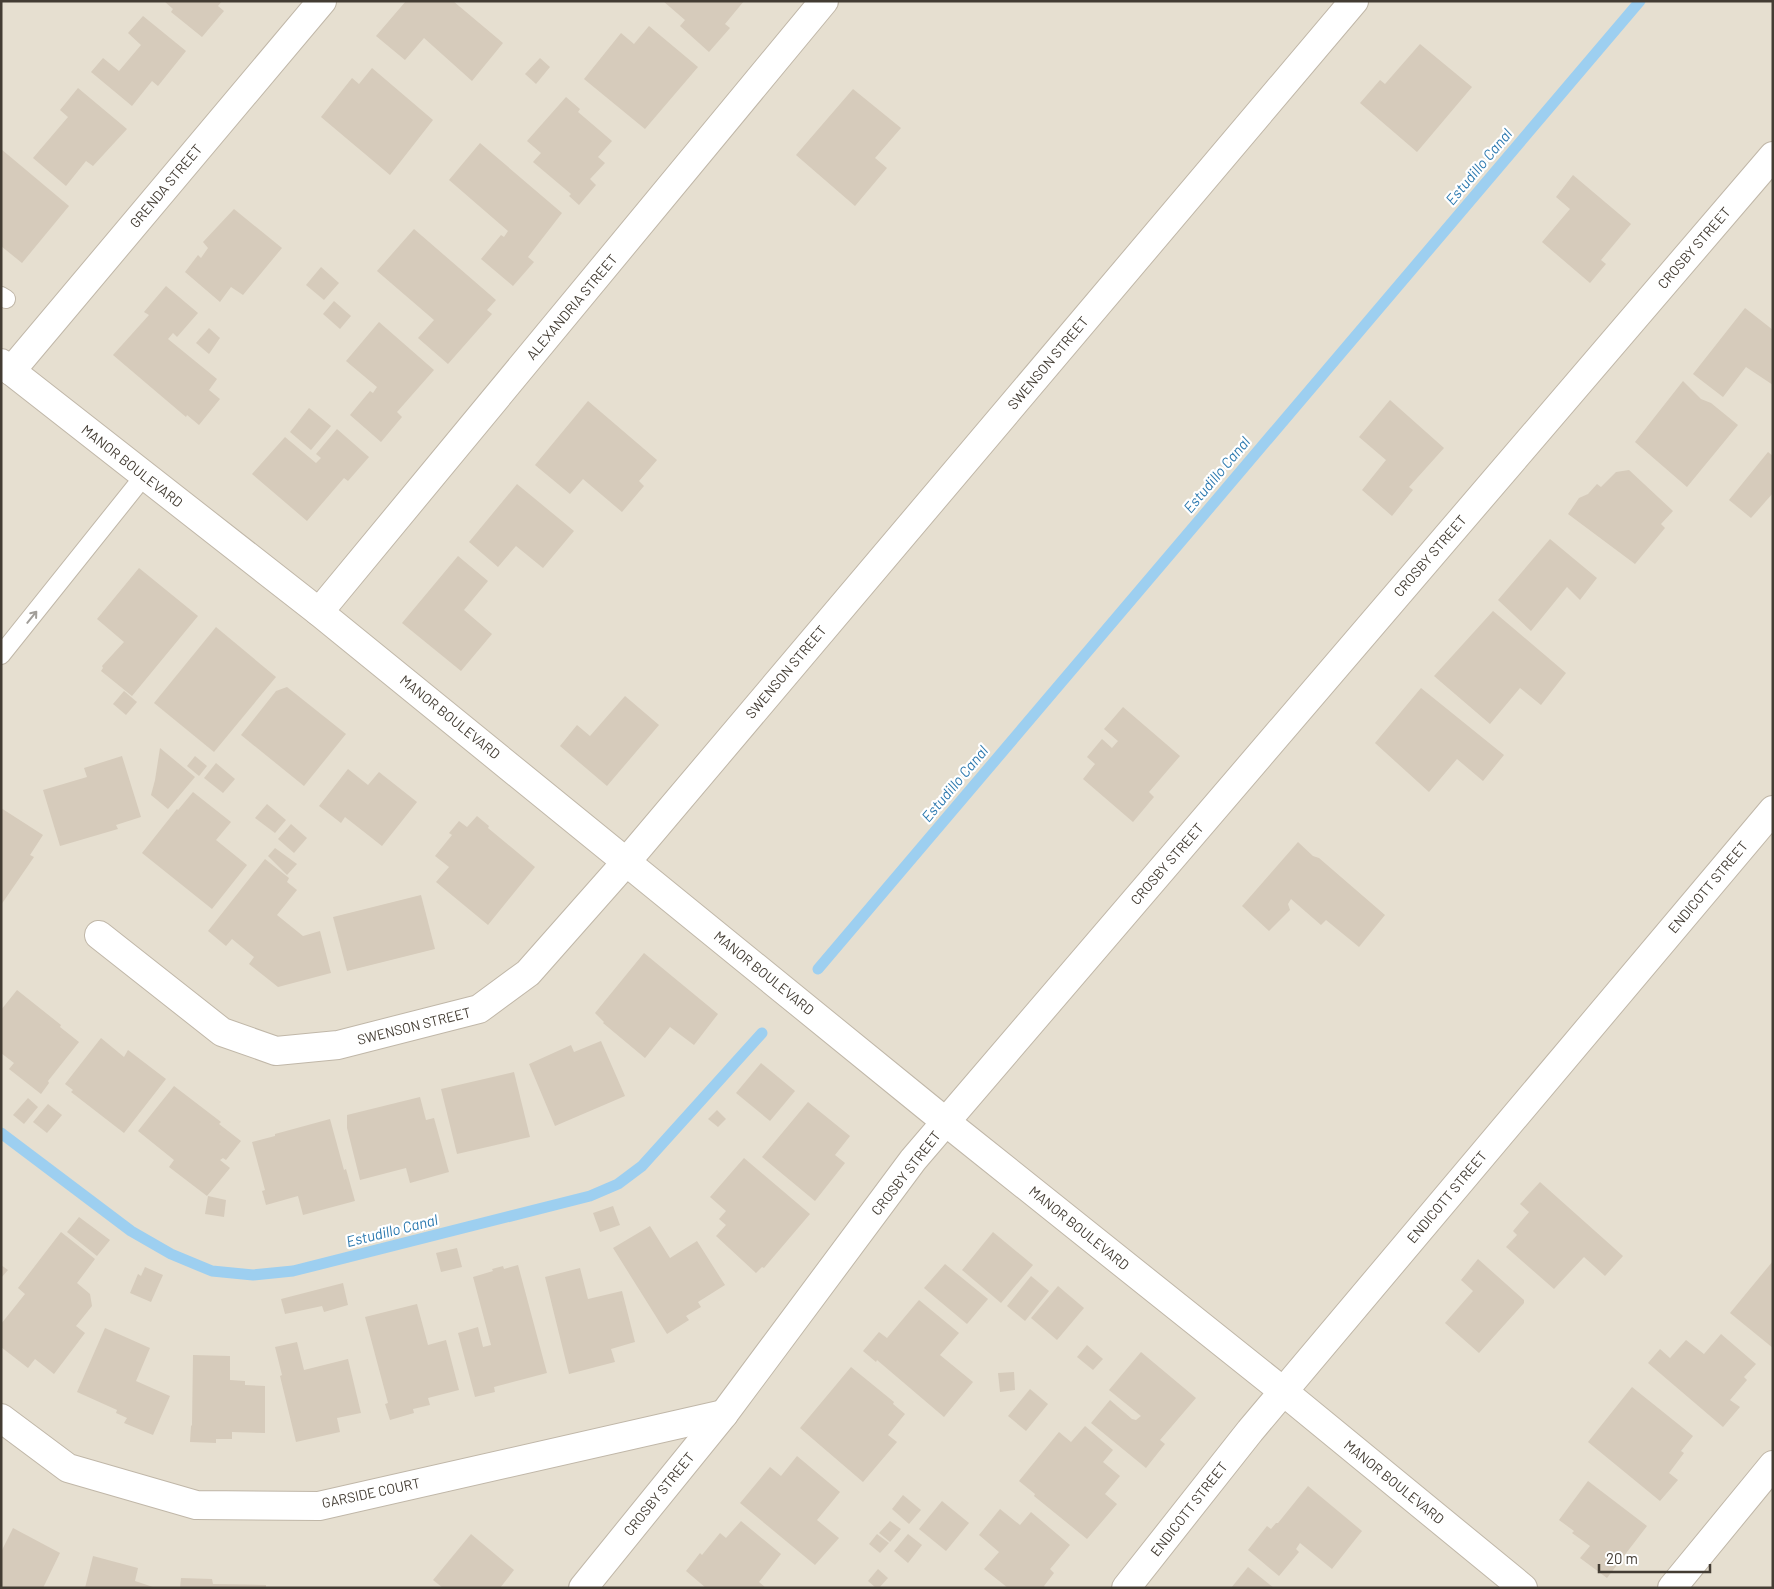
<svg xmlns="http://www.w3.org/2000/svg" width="1774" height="1589" font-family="Barlow,sans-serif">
  <rect width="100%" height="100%" fill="#f1ede2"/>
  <rect fill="#e6dfd0" x="1" y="1" width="1772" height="1587"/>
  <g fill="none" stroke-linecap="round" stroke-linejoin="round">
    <g stroke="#9dcff0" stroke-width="11">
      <path d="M818 969 1640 1"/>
      <path d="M1 1133 131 1231 171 1254 212 1271 253 1275 293 1271 590 1196 618 1184 642 1166 762 1033"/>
    </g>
  </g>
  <g fill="#d6cbbb">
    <path d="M164 1H222L218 6 224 11 202 37 171 12 173 9Z"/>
    <path d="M406 1H453L503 43 472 81 424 38 405 60 376 36Z"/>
    <path d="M663 1H744L725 24 730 28 709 52 680 26 685 20Z"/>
    <path d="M143 16 186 51 158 86 152 81 132 106 91 72 103 58 119 71 141 45 128 33Z"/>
    <path d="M649 26 698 67 645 129 584 79 621 33 634 44Z"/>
    <path d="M1420 44 1472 87 1417 152 1360 103 1380 80 1385 84Z"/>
    <path d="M540 58 550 67 536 84 525 74Z"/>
    <path d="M372 68 433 120 390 175 321 117 352 78 359 84Z"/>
    <path d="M78 88 127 129 93 166 86 161 66 186 33 158 68 117 60 110Z"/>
    <path d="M853 89 901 128 875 158 887 168 855 206 796 155Z"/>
    <path d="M566 97 580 109 578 112 612 141 598 157 605 163 590 179 596 185 579 205 569 196 571 194 533 162 541 153 527 141Z"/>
    <path d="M480 143 562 213 528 257 534 262 513 286 481 259 501 235 504 237 508 231 449 180Z"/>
    <path d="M1 149 69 206 22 263 1 246Z"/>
    <path d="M1573 175 1631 224 1601 260 1606 264 1590 283 1542 242 1570 209 1556 197Z"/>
    <path d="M234 209 282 248 243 295 231 287 220 302 185 272 198 255 201 258 208 248 203 242Z"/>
    <path d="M414 229 496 300 487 310 492 314 448 364 418 338 434 320 377 271Z"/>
    <path d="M321 267 339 283 324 300 306 285Z"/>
    <path d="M166 286 198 313 177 337 173 333 168 339 217 379 209 390 220 399 199 425 187 415 186 417 113 355 149 315 144 312Z"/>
    <path d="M334 301 351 316 340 329 323 314Z"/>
    <path d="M1745 308 1773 330V385L1746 367 1723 397 1693 374Z"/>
    <path d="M379 322 434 370 397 412 402 417 381 442 350 415 370 391 373 393 377 387 346 361Z"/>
    <path d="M209 328 220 338 209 354 196 343Z"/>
    <path d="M1683 381 1701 399 1711 403 1738 425 1687 487 1635 442Z"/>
    <path d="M1390 400 1444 448 1409 487 1413 490 1392 516 1362 490 1386 460 1359 437Z"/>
    <path d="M588 401 657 460 639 481 644 486 622 512 583 479 570 494 535 465Z"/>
    <path d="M309 408 331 426 311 450 290 432Z"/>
    <path d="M337 429 369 457 348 481 344 478 307 521 252 474 285 437 316 463 321 458 316 454Z"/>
    <path d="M1768 452 1773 456V493L1751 518 1729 500Z"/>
    <path d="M1629 470 1673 511 1661 524 1665 528 1635 564 1568 514 1579 498 1588 494 1597 484 1601 487 1616 472Z"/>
    <path d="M517 484 574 531 543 568 516 546 498 567 469 542Z"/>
    <path d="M1550 539 1597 578 1580 600 1567 587 1531 631 1498 600Z"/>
    <path d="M458 556 488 581 464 610 492 634 461 671 402 623Z"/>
    <path d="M139 568 198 616 132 696 101 671 103 668 102 666 124 642 97 619Z"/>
    <path d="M1493 611 1566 673 1541 705 1520 688 1490 724 1434 676Z"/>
    <path d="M216 627 276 677 214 752 154 703Z"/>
    <path d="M287 687 346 734 304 786 241 735 276 691Z"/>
    <path d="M1421 688 1504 755 1483 781 1457 759 1429 792 1375 743Z"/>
    <path d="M124 691 137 702 126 715 113 704Z"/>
    <path d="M625 696 659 725 607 786 560 746 577 725 590 736Z"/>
    <path d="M1123 707 1180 756 1149 792 1154 797 1133 822 1083 779 1095 764 1087 757 1102 739 1112 748 1118 741 1104 729Z"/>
    <path d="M160 748 195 777 168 809 151 795 155 780Z"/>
    <path d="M122 756 141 817 116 825 118 829 60 846 43 790 87 777 84 768Z"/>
    <path d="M195 756 207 766 199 776 187 766Z"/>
    <path d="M216 763 235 779 223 793 204 778Z"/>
    <path d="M348 769 368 785 379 772 417 802 382 846 345 817 341 823 319 806Z"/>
    <path d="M193 792 231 822 216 840 247 865 212 909 142 853 177 809 178 810Z"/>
    <path d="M267 804 286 820 275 833 255 818Z"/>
    <path d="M1 808 43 835 30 855 34 857 1 905Z"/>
    <path d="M477 816 489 826 488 828 535 867 488 925 436 882 449 867 435 856 452 835 449 833 459 821 467 827Z"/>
    <path d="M291 824 307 838 294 853 278 839Z"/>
    <path d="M1298 842 1313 856 1319 858 1385 915 1359 947 1326 920 1321 925 1291 899 1288 904 1290 910 1269 931 1242 906Z"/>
    <path d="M275 848 297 864 287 875 268 856Z"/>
    <path d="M265 859 289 878 287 882 297 890 277 915 303 936 320 931 331 973 278 987 249 964 254 957 232 939 226 946 208 931Z"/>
    <path d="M421 895 435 949 347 971 333 917Z"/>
    <path d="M644 953 718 1014 694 1045 670 1027 645 1058 603 1023 604 1022 595 1013Z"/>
    <path d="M17 990 61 1025 60 1027 79 1042 48 1081 49 1083 41 1094 9 1069 14 1063 1 1053V1010Z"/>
    <path d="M101 1038 124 1057 128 1050 166 1079 124 1133 71 1092 73 1090 65 1084Z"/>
    <path d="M601 1041 625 1096 555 1126 529 1064 571 1045 574 1052Z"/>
    <path d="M761 1063 795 1091 770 1121 736 1093Z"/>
    <path d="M514 1072 530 1137 457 1154 441 1089Z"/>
    <path d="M174 1086 221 1122 219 1124 241 1141 226 1160 223 1158 220 1160 230 1168 207 1196 169 1167 174 1160 138 1131Z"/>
    <path d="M420 1097 426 1120 434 1118 449 1172 410 1183 406 1168 360 1180 347 1128V1115Z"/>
    <path d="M28 1098 38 1107 24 1124 13 1115Z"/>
    <path d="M808 1102 850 1136 835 1155 845 1163 815 1201 762 1157Z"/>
    <path d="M48 1104 62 1115 47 1133 33 1122Z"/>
    <path d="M717 1110 726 1119 718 1127 708 1119Z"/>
    <path d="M330 1119 344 1170 346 1169 355 1201 303 1215 298 1196 266 1205 262 1191 265 1190 252 1142 275 1136V1134Z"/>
    <path d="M744 1158 810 1214 764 1268 762 1267 756 1273 716 1236 726 1225 719 1219 726 1211 710 1197Z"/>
    <path d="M1540 1182 1623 1256 1605 1276 1584 1257 1554 1289 1506 1247 1517 1235 1513 1231 1529 1212 1520 1204Z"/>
    <path d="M208 1196 226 1200 224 1217 205 1214Z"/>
    <path d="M613 1206 620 1225 600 1232 593 1213Z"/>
    <path d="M79 1217 110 1240 97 1256 67 1232Z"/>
    <path d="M650 1226 670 1258 697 1241 725 1285 698 1302 701 1307 686 1316 689 1320 667 1334 613 1248Z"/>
    <path d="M61 1232 95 1259 77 1283 90 1294 92 1306 76 1326 85 1333 54 1374 35 1359 28 1368 1 1347V1324L25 1294 18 1288Z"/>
    <path d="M993 1232 1033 1265 1001 1303 962 1270Z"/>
    <path d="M457 1248 462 1267 441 1272 436 1253Z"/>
    <path d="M1478 1259 1524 1300V1303L1479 1353 1445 1323 1473 1291 1461 1280Z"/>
    <path d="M1773 1261V1348L1730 1313Z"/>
    <path d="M945 1264 988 1299 967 1324 924 1288Z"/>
    <path d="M1 1265 8 1270 1 1278Z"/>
    <path d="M518 1265 547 1373 494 1387 495 1392 475 1397 458 1333 478 1327 483 1347 491 1345 473 1277 493 1271 492 1269 503 1266 504 1269Z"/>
    <path d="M145 1267 163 1275 151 1302 130 1293 138 1274 141 1276Z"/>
    <path d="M580 1268 588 1299 622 1291 635 1342 611 1349 615 1362 569 1374 545 1277Z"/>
    <path d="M1031 1276 1049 1291 1025 1321 1007 1306Z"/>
    <path d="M343 1283 348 1305 324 1312 322 1306 285 1314 281 1299Z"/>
    <path d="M1058 1286 1084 1308 1057 1340 1031 1318Z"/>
    <path d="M919 1300 959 1333 940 1355 973 1382 944 1417 877 1360 876 1362 863 1351 879 1332 887 1338Z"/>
    <path d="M417 1304 428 1345 446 1340 459 1390 428 1398 430 1405 413 1409 414 1413 390 1420 385 1404 388 1403 365 1317Z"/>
    <path d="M105 1328 150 1348 136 1381 170 1396 153 1435 124 1423 127 1418 116 1413 117 1410 77 1392Z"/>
    <path d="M1721 1334 1756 1364 1744 1377 1747 1380 1730 1400 1740 1407 1723 1427 1648 1363 1660 1349 1670 1358 1686 1340 1704 1354Z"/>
    <path d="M297 1342 304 1370 348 1359 361 1413 337 1418 340 1432 296 1442 280 1376 282 1375 275 1347Z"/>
    <path d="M1087 1345 1103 1359 1093 1370 1077 1357Z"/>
    <path d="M1141 1352 1196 1398 1160 1440 1165 1444 1146 1468 1091 1423 1110 1400 1132 1419 1136 1420 1141 1416 1109 1390Z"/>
    <path d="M193 1355 230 1356V1380L245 1381V1385L265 1386V1433L232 1432V1439H216V1443L190 1442 191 1426 192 1425Z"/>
    <path d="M851 1367 894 1402 893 1404 905 1414 888 1435 897 1442 863 1482 800 1428Z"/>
    <path d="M1014 1372 1015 1390 1000 1392 998 1373Z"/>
    <path d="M1632 1387 1693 1436 1681 1451 1684 1453 1669 1473 1678 1480 1660 1501 1588 1442Z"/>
    <path d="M1030 1389 1048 1404 1026 1431 1008 1416Z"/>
    <path d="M1085 1426 1113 1450 1103 1462 1120 1476 1105 1494 1117 1504 1087 1539 1034 1496 1035 1494 1019 1481 1059 1432 1071 1442Z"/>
    <path d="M797 1456 840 1492 817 1520 839 1538 815 1565 740 1503 770 1467 781 1476Z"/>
    <path d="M1588 1481 1647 1526 1607 1578 1580 1558 1590 1546 1572 1533 1574 1531 1559 1520Z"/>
    <path d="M1308 1486 1362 1531 1332 1569 1300 1543 1296 1549 1299 1552 1279 1576 1248 1550 1267 1526 1271 1529 1276 1523H1278Z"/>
    <path d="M903 1495 921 1510 909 1524 892 1509Z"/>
    <path d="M942 1501 969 1523 946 1551 919 1529Z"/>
    <path d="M1000 1509 1020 1525 1031 1512 1070 1545 1050 1569 1054 1573 1044 1586 1046 1588H1008L984 1569 999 1552 979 1535Z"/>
    <path d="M741 1521 781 1554 759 1582 766 1588H706L686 1571 700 1553 702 1555 720 1533 726 1538Z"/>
    <path d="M890 1521 901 1529 890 1542 879 1533Z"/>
    <path d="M13 1528 60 1553 43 1588H1V1552Z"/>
    <path d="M471 1534 514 1570 500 1588H443L433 1580Z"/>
    <path d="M877 1534 889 1543 880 1553 869 1544Z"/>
    <path d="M908 1534 922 1545 908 1563 894 1551Z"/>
    <path d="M93 1556 138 1568 135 1581 156 1588H85Z"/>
    <path d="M1248 1567 1274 1588H1231Z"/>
    <path d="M878 1569 888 1578 879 1588H876L868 1581Z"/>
    <path d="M181 1578 212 1579 213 1584 266 1585V1588H180Z"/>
  </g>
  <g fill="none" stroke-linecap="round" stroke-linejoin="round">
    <defs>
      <g id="service">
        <path d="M1 296 6 299"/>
        <path d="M1 655 144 476"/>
      </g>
      <g id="minor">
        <path d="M11 371 322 1"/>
        <path d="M319 612 824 1"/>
        <path d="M99 935 222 1032 276 1051 338 1045 479 1009 528 973 627 861 1354 1"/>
        <path d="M1 1418 68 1468 196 1505 319 1506 724 1414"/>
        <path d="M583 1588 724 1414 913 1160 1773 156"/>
        <path d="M1126 1588 1250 1431 1773 810"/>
        <path d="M1672 1588 1773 1465"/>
      </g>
      <path id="tertiary" d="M1 363 319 612 946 1122 1284 1392 1523 1588"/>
    </defs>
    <use href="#service" stroke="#c0b7a8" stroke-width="20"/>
    <use href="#minor" stroke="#c0b7a8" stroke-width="30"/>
    <use href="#tertiary" stroke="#c0b7a8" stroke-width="30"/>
    <use href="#service" stroke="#fff" stroke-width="18"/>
    <use href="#minor" stroke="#fff" stroke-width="28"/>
    <use href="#tertiary" stroke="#fff" stroke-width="28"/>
  </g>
  <defs><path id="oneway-shaft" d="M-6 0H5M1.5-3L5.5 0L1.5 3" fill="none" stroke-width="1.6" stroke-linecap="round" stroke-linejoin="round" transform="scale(1.25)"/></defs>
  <use stroke="#a19e99" href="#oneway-shaft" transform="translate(32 617) rotate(-51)"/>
  <g text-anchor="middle" stroke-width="4.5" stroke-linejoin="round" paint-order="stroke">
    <g font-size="14" fill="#433c33" stroke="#fff">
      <text transform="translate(166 186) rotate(-50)" y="5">GRENDA STREET</text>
      <text transform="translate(1694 248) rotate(-49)" y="5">CROSBY STREET</text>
      <text transform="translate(572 307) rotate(-50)" y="5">ALEXANDRIA STREET</text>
      <text transform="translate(1048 363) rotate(-50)" y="5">SWENSON STREET</text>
      <text transform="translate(132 466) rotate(38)" y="5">MANOR BOULEVARD</text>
      <text transform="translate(1430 556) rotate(-49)" y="5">CROSBY STREET</text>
      <text transform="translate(786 672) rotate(-50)" y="5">SWENSON STREET</text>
      <text transform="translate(450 717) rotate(39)" y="5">MANOR BOULEVARD</text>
      <text transform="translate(1167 864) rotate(-49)" y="5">CROSBY STREET</text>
      <text transform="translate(1708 887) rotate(-50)" y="5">ENDICOTT STREET</text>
      <text transform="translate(764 973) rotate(39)" y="5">MANOR BOULEVARD</text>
      <text transform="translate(414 1026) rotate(-14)" y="5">SWENSON STREET</text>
      <text transform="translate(906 1173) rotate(-52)" y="5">CROSBY STREET</text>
      <text transform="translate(1447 1197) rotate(-50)" y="5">ENDICOTT STREET</text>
      <text transform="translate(1079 1228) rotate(39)" y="5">MANOR BOULEVARD</text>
      <text transform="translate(1394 1482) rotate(39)" y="5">MANOR BOULEVARD</text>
      <text transform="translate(371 1493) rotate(-12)" y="5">GARSIDE COURT</text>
      <text transform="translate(659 1494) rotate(-51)" y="5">CROSBY STREET</text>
      <text transform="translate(1189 1509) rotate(-52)" y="5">ENDICOTT STREET</text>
    </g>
    <g font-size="15" font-style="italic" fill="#2c79af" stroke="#fff">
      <text transform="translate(1479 167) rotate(-50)" y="5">Estudillo Canal</text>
      <text transform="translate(1217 475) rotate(-50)" y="5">Estudillo Canal</text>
      <text transform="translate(955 784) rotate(-50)" y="5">Estudillo Canal</text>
      <text transform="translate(392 1231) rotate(-14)" y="5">Estudillo Canal</text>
    </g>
  </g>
  <rect width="1774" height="1589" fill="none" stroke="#433c33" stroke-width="5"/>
  <path d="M1599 1564v8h111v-8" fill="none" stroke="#433c33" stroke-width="2.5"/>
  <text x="1606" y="1564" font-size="15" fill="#433c33" stroke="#ffffff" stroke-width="4" paint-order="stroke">20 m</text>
</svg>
